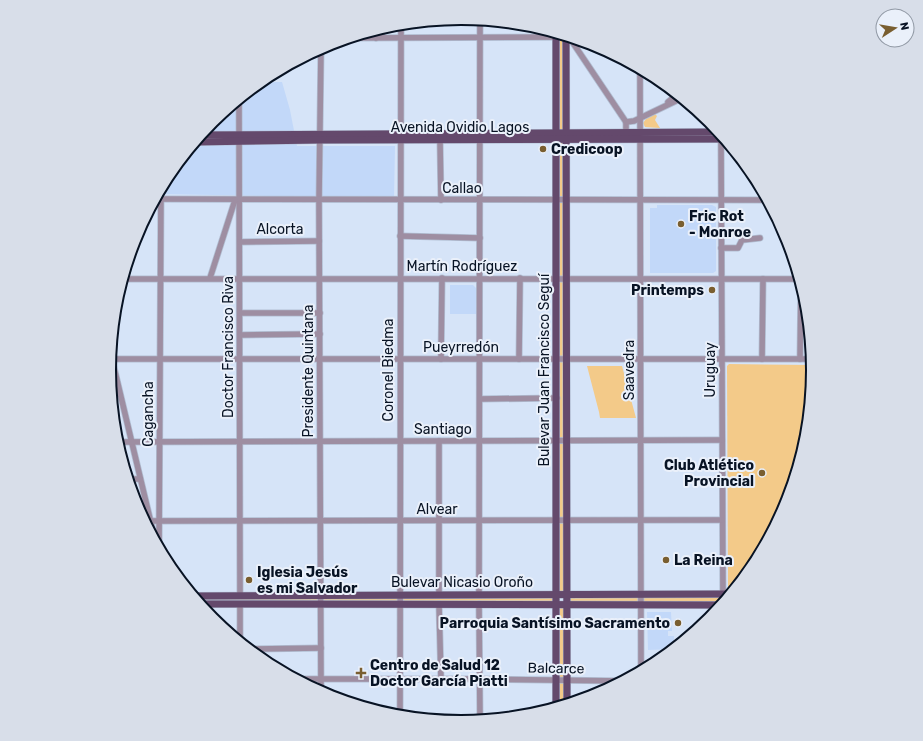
<svg xmlns="http://www.w3.org/2000/svg" width="923" height="741" font-family="Rubik,sans-serif">
  <rect width="100%" height="100%" fill="#d6e4f8"/>
  <g fill="#c2d8f9">
    <path d="M260 82H282L290 110 297 146H395L394 198 158 194 169 174 212 121Z"/>
    <path d="M657 205H712L716 207V271L713 273H650V208H657Z"/>
    <path d="M450 285H473L476 288V314H450Z"/>
    <path d="M647 612H671L672 631H668V636H674V649L648 650Z"/>
  </g>
  <g fill="#f3ca89" fill-rule="evenodd">
    <path d="M556 33 566 35 567 595 732 594 723 605 567 604V705L556 708 557 604H199L192 596 557 595ZM557 595H566L567 603H557Z"/>
    <path d="M655 114 657 116 655 120 660 128 645 127 643 123 646 119Z"/>
    <path d="M729 364 813 365 814 371 807 439 787 506 754 567 736 589H728L727 366Z"/>
    <path d="M587 366H622L636 418H600L599 412Z"/>
  </g>
  <g fill="none" stroke-linecap="round" stroke-linejoin="round">
    <defs>
      <g id="minor">
        <path d="M569 37 626 122V132"/>
        <path d="M349 38 571 37"/>
        <path d="M376 38 392 25"/>
        <path d="M321 48 319 200 321 693"/>
        <path d="M640 68 641 672"/>
        <path d="M239 99 240 595"/>
        <path d="M668 102 678 94"/>
        <path d="M626 122 634 121 682 98"/>
        <path d="M721 137 723 605"/>
        <path d="M440 140 441 200"/>
        <path d="M155 199 768 200"/>
        <path d="M400 236 480 238"/>
        <path d="M240 242 319 241"/>
        <path d="M721 248H738L742 240 760 238"/>
        <path d="M210 278 235 200"/>
        <path d="M123 279H800"/>
        <path d="M240 313H320"/>
        <path d="M240 335 320 334"/>
        <path d="M110 359H813"/>
        <path d="M112 359 156 544"/>
        <path d="M441 359 442 278"/>
        <path d="M519 359 520 278"/>
        <path d="M762 359 763 279"/>
        <path d="M800 359 801 280"/>
        <path d="M480 399 557 398"/>
        <path d="M117 442 722 440"/>
        <path d="M128 479H140"/>
        <path d="M144 521 722 520"/>
        <path d="M159 549 161 189"/>
        <path d="M439 595V441"/>
        <path d="M479 595 480 20"/>
        <path d="M240 604V642"/>
        <path d="M439 604 441 680"/>
        <path d="M479 604 480 721"/>
        <path d="M248 649 321 648"/>
        <path d="M295 679H480L625 681"/>
        <path d="M400 717 401 24"/>
      </g>
      <g id="major">
        <path d="M556 33V708"/>
        <path d="M566 35 567 705"/>
        <path d="M201 135 719 132"/>
        <path d="M195 142 319 140 725 139"/>
        <path d="M192 596 732 594"/>
        <path d="M199 604 723 605"/>
      </g>
    </defs>
    <use href="#minor" stroke="#b1bed2" stroke-width="7"/>
    <use href="#major" stroke="#b1bed2" stroke-width="8"/>
    <use href="#minor" stroke="#9e8ea2" stroke-width="5.5"/>
    <use href="#major" stroke="#64496c" stroke-width="7"/>
  </g>
  <g fill="#795e30" stroke="#eaf0fa" stroke-width="1.5">
    <circle cx="543" cy="149" r="4"/>
    <circle cx="681" cy="224" r="4"/>
    <circle cx="712" cy="290" r="4"/>
    <circle cx="762" cy="473" r="4"/>
    <circle cx="666" cy="560" r="4"/>
    <circle cx="249" cy="580" r="4"/>
    <circle cx="678" cy="623" r="4"/>
    <path d="M359 667h4v4h4v4h-4v4h-4v-4h-4v-4h4z"/>
  </g>
  <g text-anchor="middle" stroke-width="4" stroke-linejoin="round" paint-order="stroke">
    <g font-size="14" fill="#081324" stroke="#eaf0fa">
      <text x="460" y="132">Avenida Ovidio Lagos</text>
      <text x="462" y="193">Callao</text>
      <text x="280" y="234">Alcorta</text>
      <text x="462" y="271">Martín Rodríguez</text>
      <text transform="translate(228 347) rotate(-90)" y="5">Doctor Francisco Riva</text>
      <text x="461" y="352">Pueyrredón</text>
      <text transform="translate(388 370) rotate(-90)" y="5">Coronel Biedma</text>
      <text transform="translate(544 370) rotate(-90)" y="5">Bulevar Juan Francisco Seguí</text>
      <text transform="translate(629 370) rotate(-90)" y="5">Saavedra</text>
      <text transform="translate(710 370) rotate(-90)" y="5">Uruguay</text>
      <text transform="translate(308 371) rotate(-90)" y="5">Presidente Quintana</text>
      <text transform="translate(148 414) rotate(-90)" y="5">Cagancha</text>
      <text x="443" y="434">Santiago</text>
      <text x="437" y="514">Alvear</text>
      <text x="462" y="587">Bulevar Nicasio Oroño</text>
      <text transform="translate(556 668) rotate(1)" y="5">Balcarce</text>
    </g>
    <g font-size="14" font-weight="bold" fill="#081324" stroke="#eaf0fa" text-anchor="start">
      <text x="551" y="154">Credicoop</text>
      <text x="689" y="221">Fric Rot<tspan x="689" dy="16">- Monroe</tspan></text>
      <text x="704" y="295" text-anchor="end">Printemps</text>
      <text x="754" y="470" text-anchor="end">Club Atlético<tspan x="754" dy="16">Provincial</tspan></text>
      <text x="674" y="565">La Reina</text>
      <text x="257" y="577">Iglesia Jesús<tspan x="257" dy="16">es mi Salvador</tspan></text>
      <text x="670" y="628" text-anchor="end">Parroquia Santísimo Sacramento</text>
      <text x="370" y="670">Centro de Salud 12<tspan x="370" dy="16">Doctor García Piatti</tspan></text>
    </g>
  </g>
  <path d="M0 0H923V741H0ZM116 370a345 345 0 1 1 690 0a345 345 0 1 1-690 0Z" fill="#d8dee9" fill-rule="evenodd"/>
  <path fill="none" stroke="#081324" stroke-width="2" d="M116 370a345 345 0 1 1 690 0a345 345 0 1 1-690 0Z"/>
  <g transform="translate(895 28) rotate(78)"><circle r="19" fill="#eaf0fa" stroke="#9098a4"/>
  <path d="M0-3L7 15L0 10L-7 15Z" fill="#795e30"/>
  <text y="-6" font-size="11" font-weight="bold" text-anchor="middle" fill="#081324">N</text>
  </g>
</svg>
